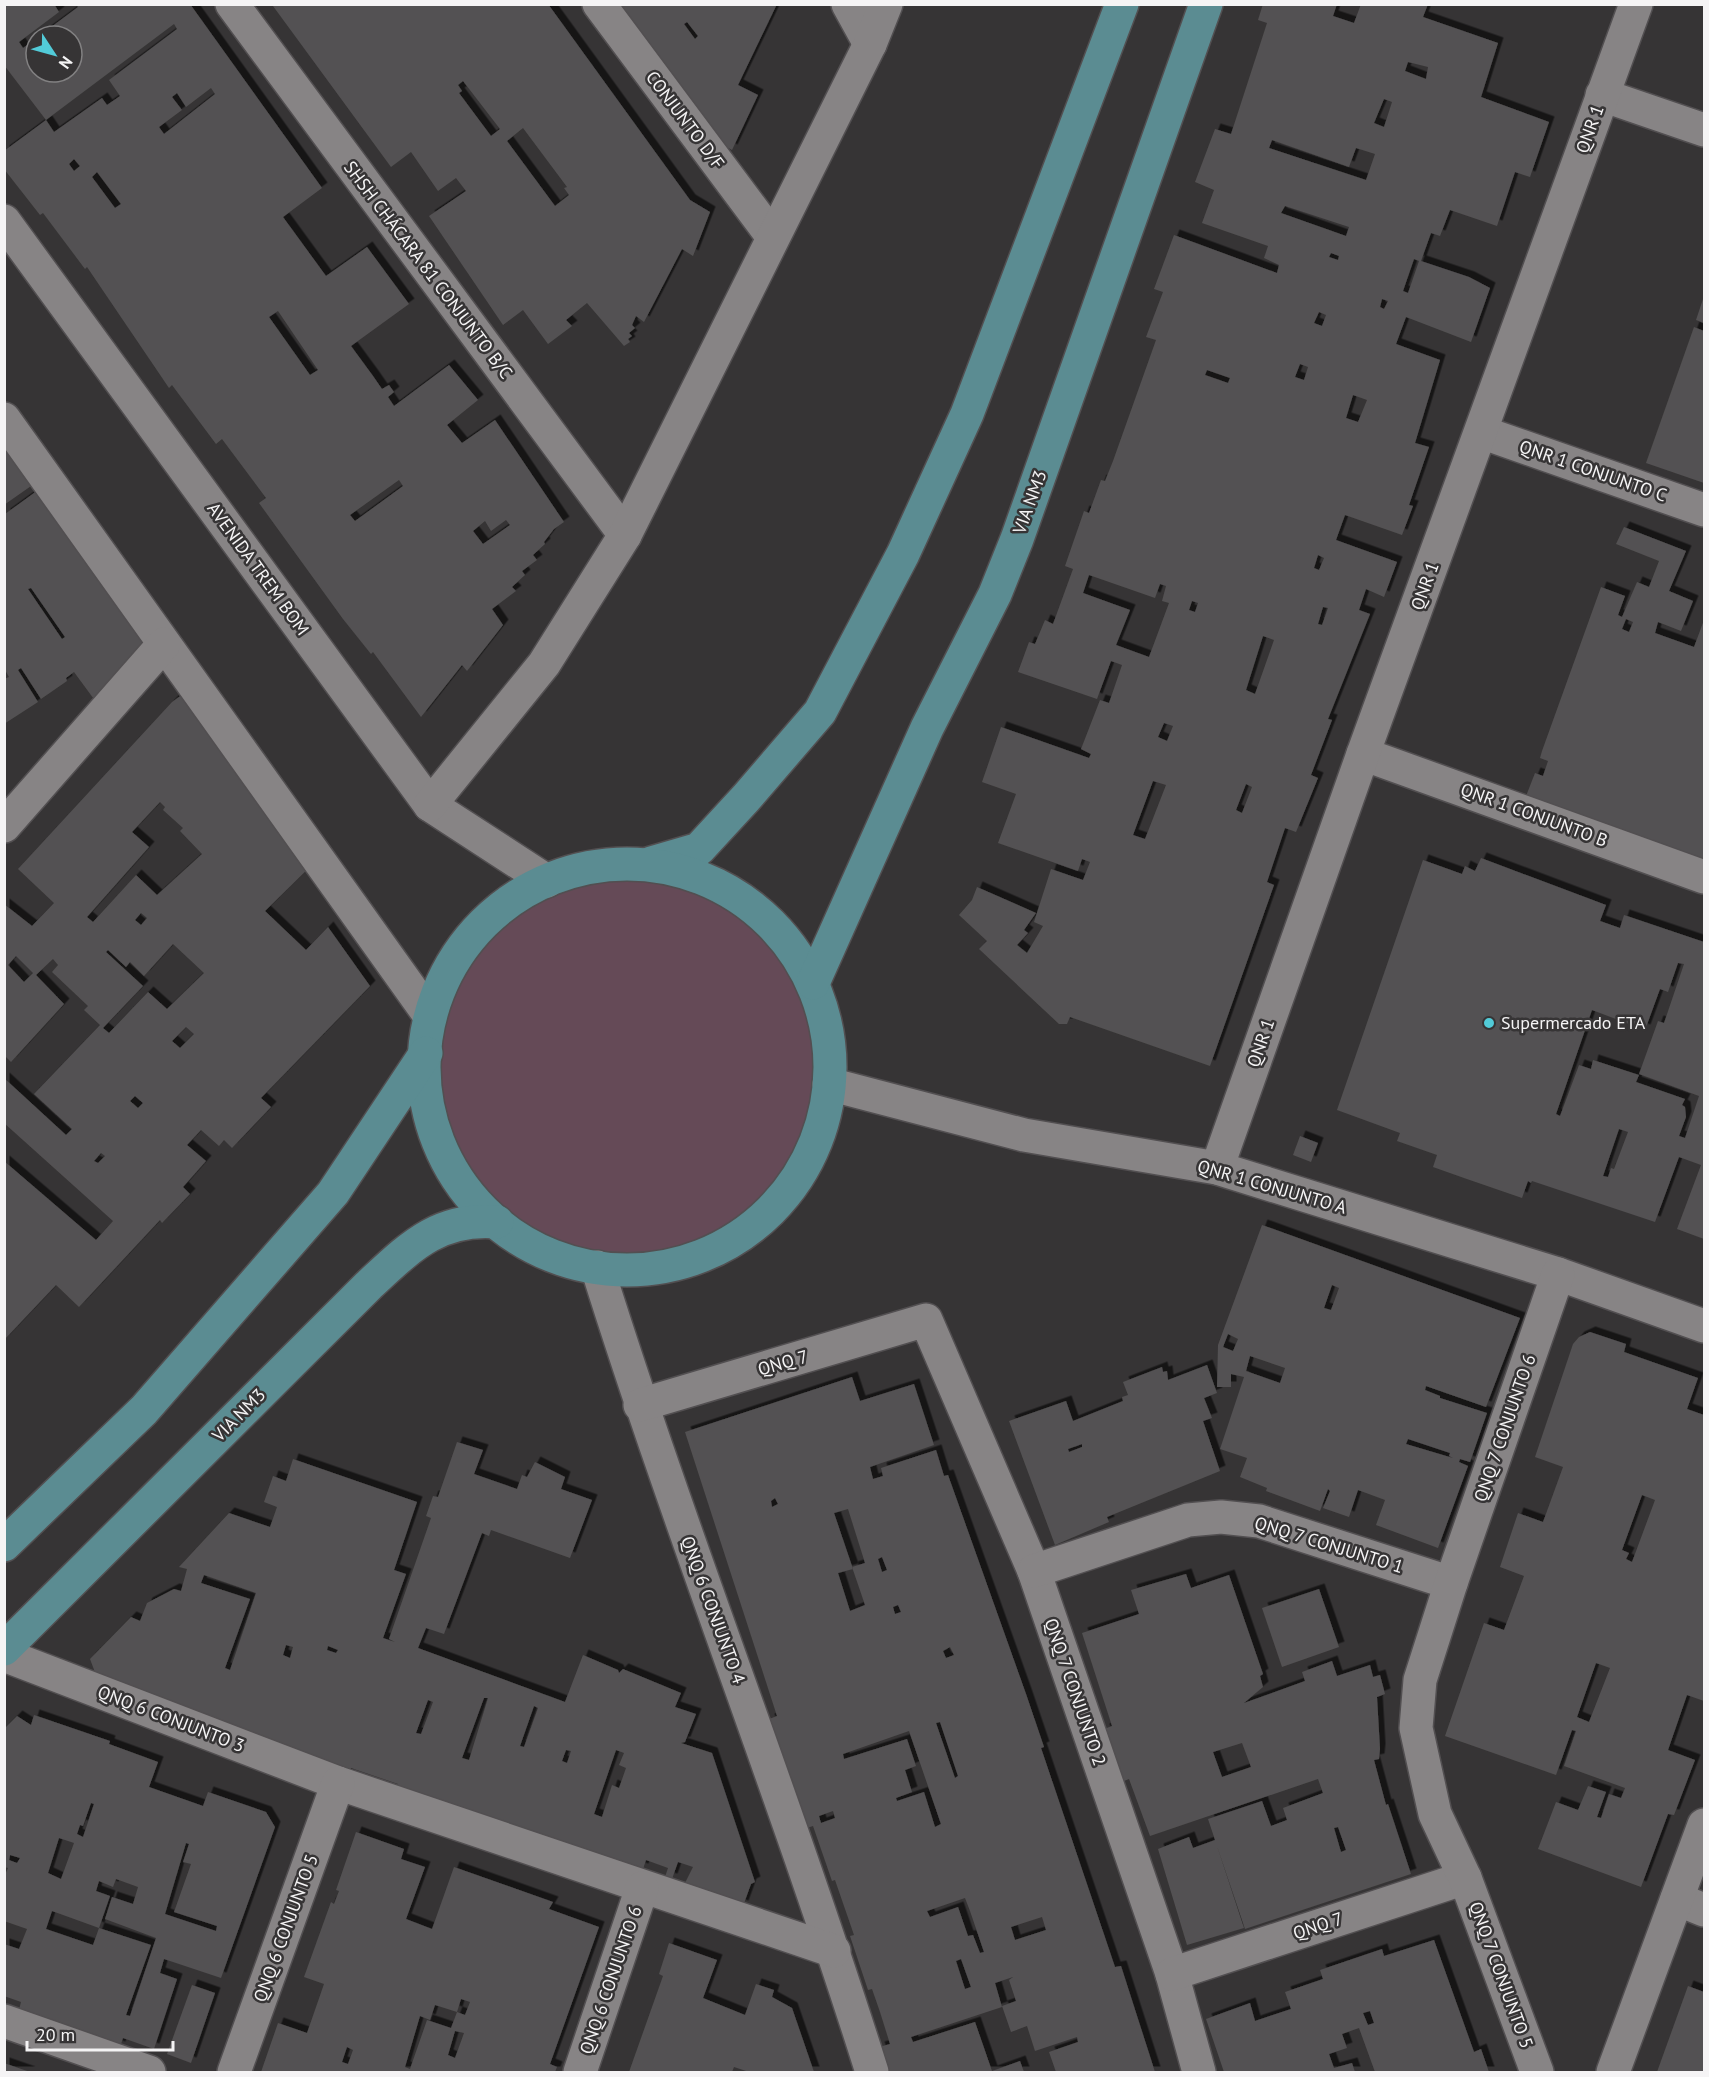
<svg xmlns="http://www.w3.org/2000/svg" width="1709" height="2077" font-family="'PT Sans',sans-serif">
  <defs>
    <filter id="shadow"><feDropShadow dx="5.5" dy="-5.5" stdDeviation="0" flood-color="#0009"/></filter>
  </defs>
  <rect width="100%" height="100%" fill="#363435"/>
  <circle fill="#654a57" cx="629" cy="1066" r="201"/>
  <g fill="#535152" fill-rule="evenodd" filter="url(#shadow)">
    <path d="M4 4H54L59 12 19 42 23 48 36 39V72H72V36H39L78 7 76 4H190L322 188 283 217 326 276 367 247 409 304 351 346 373 376 382 389 389 385 394 392 388 397 394 406 449 365 478 400 447 425 462 443 495 420 564 522 554 529 544 542 545 544 533 555 537 560 522 571 525 575 512 587 516 591 492 609 503 625 467 671 462 665 421 717 373 652 371 654 343 619 259 503 266 498 222 439 216 444 172 385 169 388 87 267 85 269 43 213 40 215 4 169V151L46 120 54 132 102 98 107 105 120 96 109 80 177 29 174 24 46 120 4 65ZM211 88 215 94 164 134 159 127 182 110 172 97 177 93 186 107ZM74 159 80 166 74 171 69 164ZM97 172 121 204 115 208 92 177ZM278 311 318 370 310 375 269 317ZM399 480 403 486 355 521 350 515ZM506 520 510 525 483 544 473 531 485 521 491 531Z"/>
    <path d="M548 4 690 200 710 212 693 256 682 249 644 322 636 316 632 325 635 328 629 333 632 336 628 339 630 342 624 346 587 303 566 320 572 326 548 344 523 310 503 325 429 216 466 191 456 178 438 191 411 152 391 167 273 6ZM463 81 500 129 491 136 459 93 462 91 458 85ZM523 128 567 187 564 188 569 195 555 206 507 141Z"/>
    <path d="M604 4H777L738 85 758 95 732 150 709 137ZM687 22 698 36 695 39 684 24Z"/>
    <path d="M1263 4H1337L1333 16 1354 23 1361 4H1428L1423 17 1498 43 1481 97 1549 122 1530 177 1515 172 1497 226 1450 210 1440 236 1431 233 1421 261 1469 277 1490 288 1471 342 1406 317 1396 344 1440 360 1415 443 1429 447 1409 505 1413 506 1402 535 1345 515 1336 540 1397 562 1384 597 1366 589 1359 610 1370 614 1328 719 1332 720 1311 775 1318 778 1296 832 1285 828 1267 882 1274 885 1210 1066 1070 1017 1067 1024H1059L979 949 987 941 959 915 972 900 977 887 1036 913 1024 930 1028 933 1017 945 1027 953 1043 926 1034 922 1051 869 1083 880 1090 862 1082 859 1078 871 998 843 1016 794 982 782 1001 727 1089 758 1091 754 1081 749 1100 700 1109 703 1122 665 1111 661 1097 699 1018 672 1029 642 1035 644 1045 620 1053 624 1073 569 1065 566 1084 511 1089 513 1101 480 1105 481 1113 461 1156 340 1146 337 1163 292 1154 289 1174 235 1277 273 1279 265 1264 258 1268 246 1202 223 1214 190 1195 182 1215 129 1231 134 1267 23 1258 20ZM1408 62 1428 67 1426 79 1405 71ZM1384 99 1392 102 1384 127 1374 123ZM1272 140 1349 167 1356 148 1375 154 1366 180 1269 148ZM1285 206 1349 227 1346 236 1281 213ZM1331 253 1339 256 1338 260 1329 257ZM1414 259 1419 261 1408 293 1403 291ZM1382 299 1388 301 1384 309 1380 307ZM1319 312 1326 315 1322 326 1314 323ZM1300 364 1308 367 1304 380 1295 377ZM1207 370 1230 378 1228 383 1205 375ZM1353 395 1367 400 1358 422 1346 418ZM1318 555 1324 558 1319 570 1314 568ZM1089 575 1155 598 1160 584 1166 586 1162 601 1169 603 1149 657 1116 645 1130 610 1083 593ZM1192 601 1198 603 1195 612 1189 610ZM1323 607 1328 608 1322 625 1318 624ZM1263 636 1274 640 1255 694 1246 690ZM1164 723 1173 726 1167 741 1158 737ZM1153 781 1166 785 1145 839 1133 835ZM1246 784 1252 787 1242 813 1236 810Z"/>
    <path d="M1704 296V323L1696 320Z"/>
    <path d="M1694 327 1704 331V483L1646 463Z"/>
    <path d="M16 442 157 639 99 706 74 672 66 678 67 681 41 699 21 668 18 670 38 702 4 724V679L9 677 5 670V514L45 485 41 479 4 505V451ZM31 588 65 637 62 639 28 589Z"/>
    <path d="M1624 527 1686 551 1669 591 1693 601 1681 631 1658 622 1655 633 1694 647 1704 620V872L1521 809 1535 773 1543 776 1548 761 1540 758 1542 751 1601 587 1625 596 1618 615 1622 617 1637 582 1649 587 1659 561 1616 544ZM1626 619 1633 622 1629 632 1622 629Z"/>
    <path d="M183 694 316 861 265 911 306 950 328 927 370 986 261 1098 271 1107 232 1148 224 1140 219 1146 201 1130 187 1145 206 1161 183 1187 190 1194 162 1223 160 1220 79 1307 56 1285 4 1340V1161L96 1240 113 1221 4 1123V1078L66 1135 72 1129 34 1094 100 1025 84 1010 88 1006 52 972 58 965 53 959 36 975 64 1004 11 1062 4 1055V904L32 926 54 903 18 869 172 702ZM160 802 165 807 163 810 183 828 180 831 202 854 157 895 136 875 93 922 87 917 149 847 132 832ZM141 913 147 918 141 925 135 920ZM173 944 204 973 167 1009 148 992 109 1033 103 1028 143 986 106 952 108 950 126 967 130 962 144 976ZM16 956 33 973 24 982 8 965ZM186 1027 194 1034 180 1048 172 1041ZM135 1096 143 1103 138 1108 130 1101ZM101 1153 105 1156 98 1163 94 1161Z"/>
    <path d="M1481 858 1606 905 1600 921 1620 928 1624 915 1704 942V1239L1677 1229 1701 1165 1679 1157 1655 1222 1532 1181 1531 1183 1528 1181 1522 1198 1464 1178 1433 1167 1437 1155 1397 1141 1400 1133 1337 1110 1423 860 1462 874 1465 866 1475 871ZM1678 963 1684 964 1664 1023 1658 1021 1639 1074 1699 1096 1685 1138 1679 1136 1686 1117 1685 1107 1682 1105 1685 1099 1636 1082 1639 1075 1593 1060 1591 1069 1579 1065 1560 1116 1556 1114 1592 1010 1645 1030 1660 989 1668 992ZM1619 1129 1628 1132 1614 1169 1611 1168 1608 1177 1603 1176Z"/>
    <path d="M1300 1136 1318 1143 1311 1162 1293 1155Z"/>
    <path d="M1262 1225 1520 1318 1486 1407 1426 1386 1425 1390 1440 1396V1398L1487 1413 1470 1462 1460 1459 1459 1462 1468 1466 1438 1548 1376 1525 1385 1500 1358 1490 1349 1517 1323 1508 1330 1491 1328 1489 1320 1511 1266 1491 1267 1488 1240 1477 1247 1458 1220 1449 1244 1377 1231 1374V1387H1217L1218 1345ZM1332 1285 1339 1288 1331 1310 1324 1308ZM1228 1334 1238 1339 1233 1351 1223 1347ZM1250 1356 1285 1368 1280 1383 1246 1371ZM1408 1439 1450 1453 1449 1456 1453 1458 1406 1444Z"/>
    <path d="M1590 1332 1626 1344 1624 1352 1698 1378 1687 1409 1704 1415V1701L1687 1695 1668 1750 1695 1760 1674 1815 1668 1814 1641 1887 1538 1849 1556 1802 1578 1810 1588 1786 1606 1792 1597 1817 1601 1818 1609 1794 1621 1798 1625 1788 1564 1766 1576 1731 1572 1730 1556 1775 1445 1736 1484 1623 1504 1630 1524 1576 1500 1567 1518 1513 1543 1522 1563 1467 1535 1457 1573 1344 1579 1337ZM1642 1495 1655 1500 1632 1562 1626 1559 1629 1553 1622 1550ZM1596 1663 1610 1668 1589 1722 1577 1717Z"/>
    <path d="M1207 1365 1217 1393 1204 1398 1212 1418 1203 1421 1220 1471 1107 1517 1109 1522 1055 1545 1009 1421 1066 1401 1073 1421 1123 1401 1122 1397 1128 1395 1123 1382 1162 1367 1163 1372 1167 1371 1168 1380ZM1082 1444V1447L1069 1452 1068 1449Z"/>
    <path d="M852 1377 860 1401 914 1384 934 1445 870 1467 873 1479 883 1476 881 1468 936 1450 944 1476 948 1475 1026 1694 1044 1747 1041 1748 1115 1967 1121 1966 1155 2072H1056L1049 2052 1078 2042 1077 2037 1035 2051 1027 2026 1011 2032 1002 2006 1016 2001 1009 1980 1013 1977 995 1983 1002 2007 911 2037 913 2042 975 2022 992 2071 1020 2061 1024 2072H888L879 2047 890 2044 880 2012 872 1989 868 1990 850 1936 854 1935 835 1880 832 1881 813 1826 807 1828 769 1719 777 1716 685 1432ZM775 1498 778 1504 772 1507 771 1501ZM848 1509 865 1563 852 1567 865 1605 850 1611 838 1573 853 1569 834 1513ZM882 1557 887 1570 882 1572 878 1559ZM898 1605 901 1612 895 1614 893 1607ZM950 1647 954 1655 946 1658 943 1651ZM940 1722 958 1776 955 1778 936 1723ZM909 1731 941 1824 935 1827 924 1792 897 1801 896 1798 912 1792 905 1770 916 1766 907 1739 844 1759 843 1754ZM833 1811 835 1818 821 1823 819 1816ZM965 1898 970 1911 984 1952 980 1953 973 1935 968 1936 958 1907 930 1917 927 1911ZM1042 1917 1046 1930 1015 1940 1011 1927ZM961 1959 971 1987 965 1989 956 1961Z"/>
    <path d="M457 1442 483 1450 474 1474 517 1489 522 1475 527 1477 535 1462 565 1477 561 1489 592 1500 570 1558 491 1530 489 1536 482 1533 444 1634 426 1628 418 1648 565 1702 583 1655 618 1670 619 1673 623 1669 681 1693 675 1707 696 1714 685 1742 681 1743 712 1753 755 1882 751 1884 743 1906 684 1885 693 1867 678 1862 672 1879 665 1877 668 1868 646 1860 643 1869 637 1867 636 1871 589 1853 590 1850 543 1835 394 1794 398 1784 351 1768 347 1779 255 1739 257 1734 96 1675 90 1659 131 1617 140 1621 147 1603 174 1589 181 1591 187 1569 179 1567 229 1513 270 1527 277 1507 264 1502 273 1476 286 1481 293 1459 417 1502 394 1570 406 1574 383 1638 395 1642 389 1639 431 1518 426 1516 433 1496 438 1497ZM204 1575 256 1593 230 1670 225 1668 250 1599 201 1583ZM286 1645 293 1647 290 1658 283 1655ZM328 1646 338 1650 336 1653 327 1650ZM484 1698H488L469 1760 462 1758ZM428 1700 433 1702 421 1734 416 1733ZM534 1706 538 1708 524 1747 520 1746ZM566 1750 571 1751 567 1763 562 1761ZM616 1750 624 1753 619 1765 626 1768 619 1788 612 1785 602 1817 594 1814Z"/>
    <path d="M1186 1574 1191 1588 1229 1575 1263 1674 1260 1676 1263 1687 1244 1703 1305 1681 1302 1672 1332 1661 1337 1676 1370 1665 1373 1677 1380 1675 1385 1694 1377 1697 1380 1749 1379 1759 1374 1760 1386 1805 1388 1804 1411 1874 1245 1929 1217 1846 1244 1928 1187 1945 1158 1849 1189 1837 1193 1848 1215 1840 1208 1819 1262 1801 1271 1826 1287 1820 1283 1808 1323 1793 1318 1779 1150 1836 1129 1779 1124 1781 1104 1729 1112 1726 1082 1633 1139 1614 1131 1590ZM1242 1743 1251 1767 1222 1777 1213 1752ZM1338 1827 1346 1850 1341 1852 1334 1828Z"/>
    <path d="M1319 1589 1339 1647 1282 1667 1262 1608Z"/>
    <path d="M34 1715 110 1741 109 1744 158 1762 149 1787 203 1806 208 1792 266 1812 275 1827 221 1978 164 1959 160 1973 177 1979 154 2049 123 2038 120 2047 64 2027V2025L19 2010 21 2002 4 1996V1944L19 1949 27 1929 4 1921V1877L8 1868 4 1867V1729L17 1716 31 1725ZM91 1803 94 1804 83 1837 77 1834 80 1825 83 1826ZM59 1838 74 1843 61 1879 48 1873ZM186 1843 189 1844 183 1862 191 1864 174 1912 217 1926 216 1931 165 1914ZM10 1855 20 1858 17 1863 9 1860ZM116 1879 138 1887 133 1904 112 1897 105 1919 156 1938 130 2016 126 2015 151 1945 99 1928 93 1945 46 1929 52 1911 99 1928 110 1896 96 1891 99 1881 113 1887Z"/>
    <path d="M356 1832 404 1849 401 1859 425 1867 406 1919 432 1929 454 1867 553 1902 549 1909 599 1927 550 2064 557 2067 555 2072H261L278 2023 307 2033 324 1984 304 1977 331 1902 334 1904 339 1891 336 1890ZM461 1999 470 2002 465 2015 457 2012 451 2028 427 2020 410 2069 405 2067 420 2016 430 2020 435 2005 457 2012ZM455 2031 464 2033 455 2058 448 2055ZM347 2047 353 2050 348 2064 342 2062Z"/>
    <path d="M1434 1940 1474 2052 1481 2049 1489 2072H1375L1359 2028 1342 2034 1347 2048 1329 2054 1334 2068 1352 2063 1355 2072H1224L1206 2019 1250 2003 1255 2021 1291 2009 1285 1992 1323 1979 1320 1970 1382 1949 1384 1956ZM1370 2011 1374 2023 1368 2025 1363 2013Z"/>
    <path d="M669 1943 717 1960 703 1998 745 2015 756 1984 774 1990 772 1997 792 2008 814 2072H749L734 2067 732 2072H629L663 1976 659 1974Z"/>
    <path d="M192 1985 215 1993 191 2063 167 2054Z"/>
    <path d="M1688 1986 1704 1992V2072H1657Z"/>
    <path d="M4 2063 30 2072H4Z"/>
  </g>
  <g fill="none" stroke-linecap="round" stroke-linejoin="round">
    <defs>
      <g id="minor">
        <path d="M232 4 625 535"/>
        <path d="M599 4 772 236"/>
        <path d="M848 4 870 44"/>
        <path d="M1602 95 1704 130"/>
        <path d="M4 221 430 805 547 881"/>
        <path d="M4 419 430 1016"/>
        <path d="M1481 432 1704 510"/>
        <path d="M1363 754 1704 877"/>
        <path d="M430 805 544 664 625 535 870 44 886 4"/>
        <path d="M4 826 164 644"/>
        <path d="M829 1084 1024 1135 1217 1168 1558 1274 1704 1326"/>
        <path d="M1217 1168 1363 754 1636 4"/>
        <path d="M597 1267C682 1538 787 1802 872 2072"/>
        <path d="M640 1405 926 1320 1034 1571 1172 1974 1199 2072"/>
        <path d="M1034 1571 1188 1520 1221 1517 1259 1521 1451 1583"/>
        <path d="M4 1655 338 1783 834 1951"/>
        <path d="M1677 1899 1704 1910"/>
        <path d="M1172 1974 1465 1878"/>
        <path d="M4 2021 149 2072"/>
        <path d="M234 2072 338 1783"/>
        <path d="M580 2072 642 1888"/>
        <path d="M1537 2072 1465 1878 1435 1814 1416 1728 1420 1680 1451 1583 1558 1274"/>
        <path d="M1613 2072 1704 1825"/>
      </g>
      <g id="major">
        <path d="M651 863 699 849 746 798 820 712 903 554 967 414 1122 4"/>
        <circle cx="627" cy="1067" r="203"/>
        <path d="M813 983 927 728 995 594 1017 539 1206 4"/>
        <path d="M4 1545 144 1410 333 1193 426 1053"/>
        <path d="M4 1649 369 1285C409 1248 438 1217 497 1222"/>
      </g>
    </defs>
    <use href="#minor" stroke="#524f51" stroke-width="36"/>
    <use href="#major" stroke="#524f51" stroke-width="36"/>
    <use href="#minor" stroke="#878485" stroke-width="33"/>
    <use href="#major" stroke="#5b8c92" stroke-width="33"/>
  </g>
  <circle fill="#52cbd8" stroke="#363435" stroke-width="2" cx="1489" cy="1023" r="6"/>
  <g text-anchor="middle" stroke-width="5" stroke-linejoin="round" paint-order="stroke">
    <g font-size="18" fill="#f5f4f5" stroke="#363435">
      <text transform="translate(685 120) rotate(53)" y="6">CONJUNTO D/F</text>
      <text transform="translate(1590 129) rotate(-70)" y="6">QNR 1</text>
      <text transform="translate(428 270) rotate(53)" y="6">SHSH CHÁCARA 81 CONJUNTO B/C</text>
      <text transform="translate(1593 471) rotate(19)" y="6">QNR 1 CONJUNTO C</text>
      <text transform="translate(1030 502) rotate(-70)" y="6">VIA NM3</text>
      <text transform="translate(258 569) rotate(54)" y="6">AVENIDA TREM BOM</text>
      <text transform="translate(1425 586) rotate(-70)" y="6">QNR 1</text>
      <text transform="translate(1534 815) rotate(20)" y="6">QNR 1 CONJUNTO B</text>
      <text transform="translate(1261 1043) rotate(-71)" y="6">QNR 1</text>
      <text transform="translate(1272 1187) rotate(16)" y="6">QNR 1 CONJUNTO A</text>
      <text transform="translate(783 1363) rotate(-16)" y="6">QNQ 7</text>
      <text transform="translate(239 1415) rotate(-45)" y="6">VIA NM3</text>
      <text transform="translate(1505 1428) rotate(-71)" y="6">QNQ 7 CONJUNTO 6</text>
      <text transform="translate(1329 1545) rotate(17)" y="6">QNQ 7 CONJUNTO 1</text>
      <text transform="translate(713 1610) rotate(70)" y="6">QNQ 6 CONJUNTO 4</text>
      <text transform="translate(1075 1692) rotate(71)" y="6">QNQ 7 CONJUNTO 2</text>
      <text transform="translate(171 1719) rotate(21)" y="6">QNQ 6 CONJUNTO 3</text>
      <text transform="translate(1318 1926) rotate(-18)" y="6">QNQ 7</text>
      <text transform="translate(286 1928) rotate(-70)" y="6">QNQ 6 CONJUNTO 5</text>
      <text transform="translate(1501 1975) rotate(70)" y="6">QNQ 7 CONJUNTO 5</text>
      <text transform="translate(611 1980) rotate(-71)" y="6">QNQ 6 CONJUNTO 6</text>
    </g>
    <g font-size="18" fill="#f5f4f5" stroke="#363435" text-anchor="start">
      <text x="1501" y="1029">Supermercado ETA</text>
    </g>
  </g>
  <rect width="1709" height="2077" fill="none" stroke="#f5f4f5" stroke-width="12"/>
  <g transform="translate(54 54) rotate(126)"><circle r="28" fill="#363435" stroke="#828182" stroke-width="1.5"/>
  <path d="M0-4.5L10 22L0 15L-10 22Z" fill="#52cbd8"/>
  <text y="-9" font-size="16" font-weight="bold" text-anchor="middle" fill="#f5f4f5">N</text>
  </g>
  <path d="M27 2041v9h146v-9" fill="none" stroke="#f5f4f5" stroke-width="3"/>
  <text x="36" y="2041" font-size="18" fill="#f5f4f5" stroke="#363435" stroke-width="4.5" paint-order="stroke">20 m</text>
</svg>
